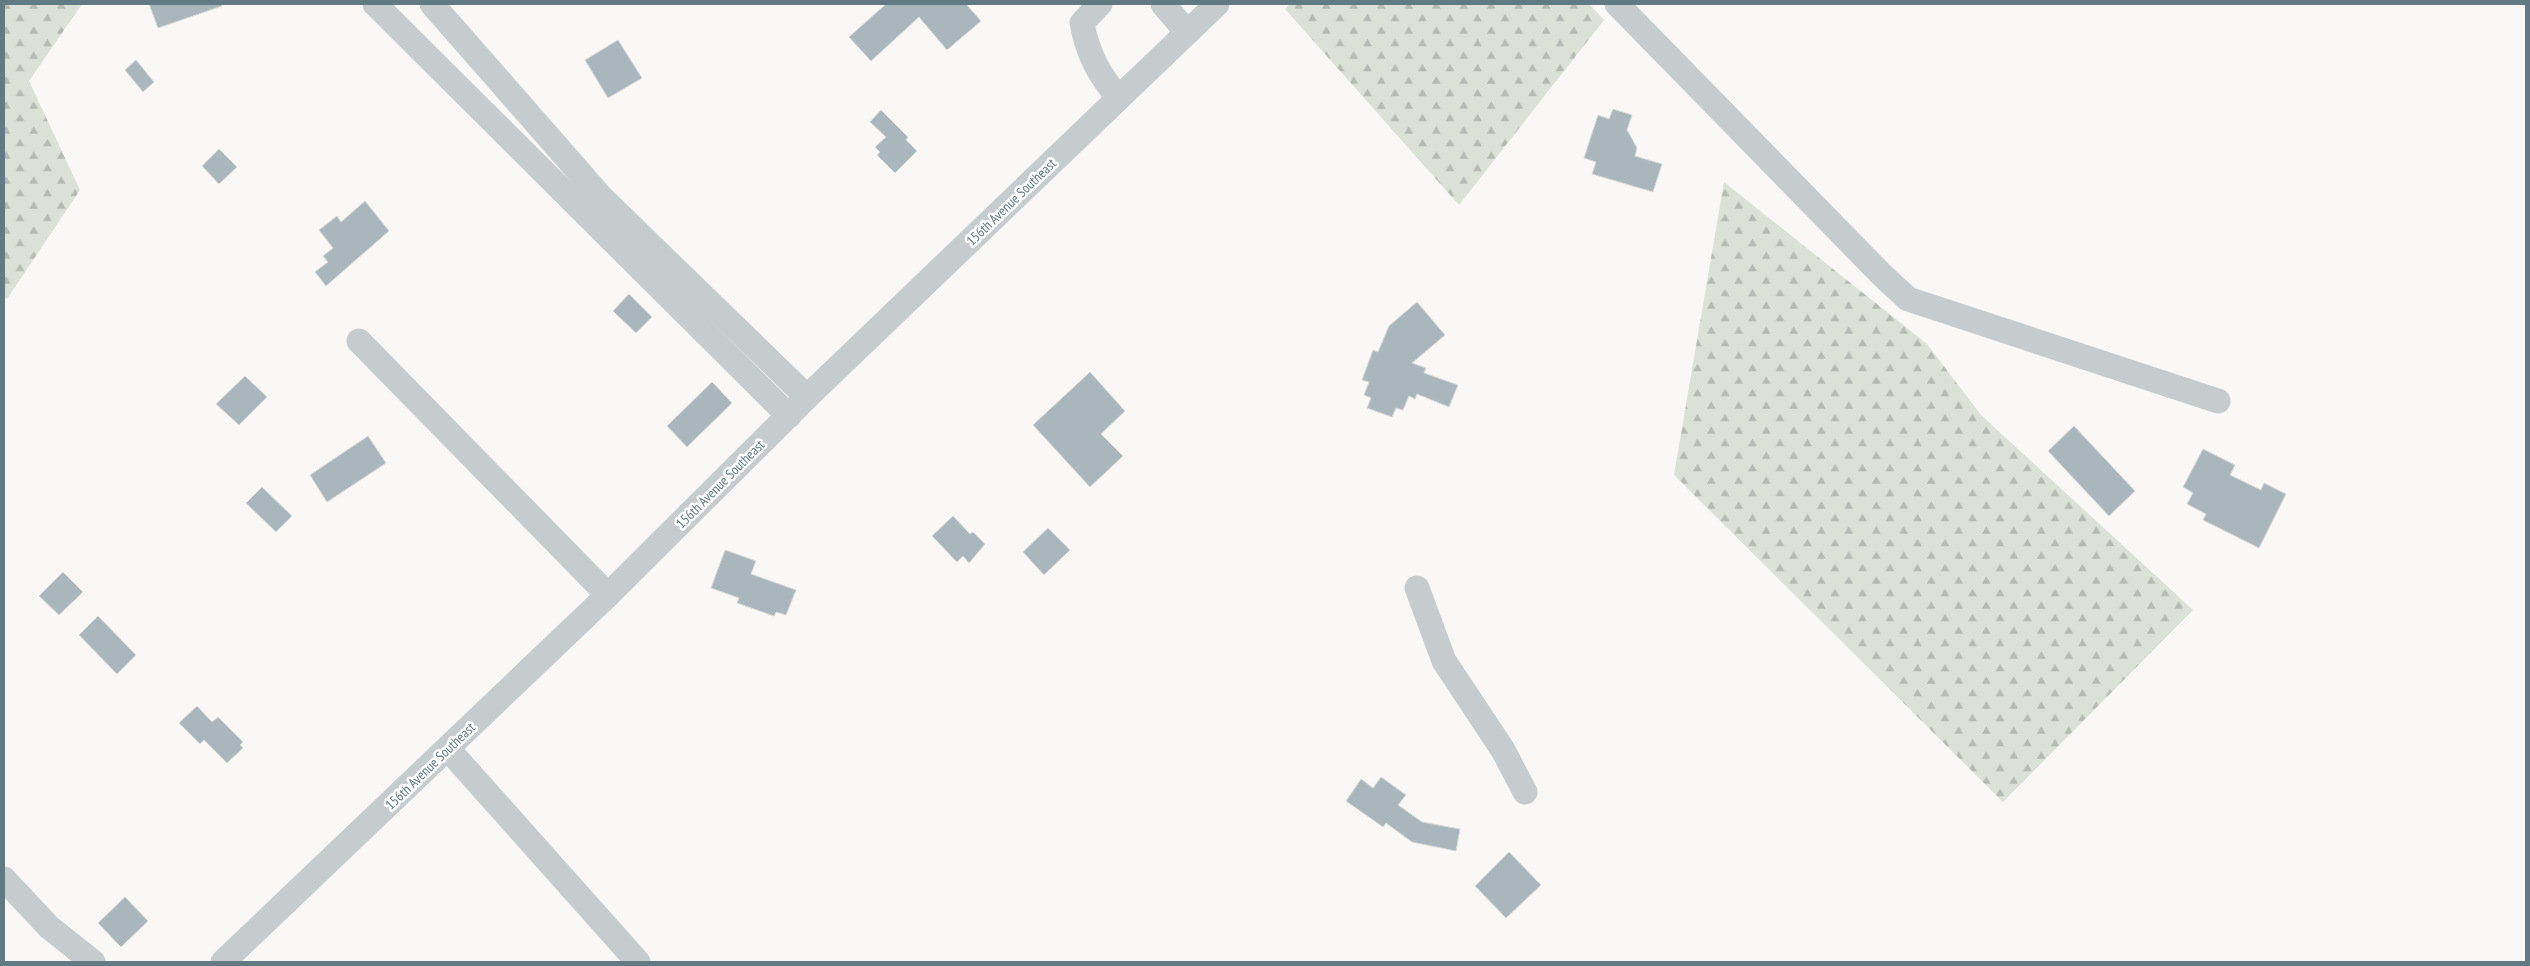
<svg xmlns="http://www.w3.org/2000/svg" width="2530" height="966" font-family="'PT Sans Narrow',sans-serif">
  <defs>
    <pattern id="forest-firs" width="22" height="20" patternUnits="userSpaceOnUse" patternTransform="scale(1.25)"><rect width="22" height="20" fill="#dbe1d6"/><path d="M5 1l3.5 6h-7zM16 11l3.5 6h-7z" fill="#b5bbb3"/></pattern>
  </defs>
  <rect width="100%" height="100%" fill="#f9f8f6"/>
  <g fill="url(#forest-firs)">
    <path d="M4 4H82L29 81 80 190 7 299 4 297Z"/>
    <path d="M1290 4H1589L1604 20 1459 205 1285 9Z"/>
    <path d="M1724 182 1927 344 1981 415 2193 610 2003 802 1674 475Z"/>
  </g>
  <g fill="#a9b6bb" stroke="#dadad8">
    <path d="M149 4H221L222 6 158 28Z"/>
    <path d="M886 4H966L981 21 947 50 919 17 871 61 849 37Z"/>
    <path d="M618 40 642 78 608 98 585 60Z"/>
    <path d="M136 60 154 82 143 92 125 70Z"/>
    <path d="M1613 109 1632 115 1627 130 1637 148 1635 156 1662 164 1653 192 1592 174 1596 162 1584 158 1598 115 1609 119Z"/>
    <path d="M881 110 908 137 906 140 917 151 895 173 877 155 880 152 875 147 886 137 870 122Z"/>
    <path d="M219 149 237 167 219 184 202 166Z"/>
    <path d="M365 201 389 231 326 286 315 272 328 262 323 256 333 248 319 230 337 216 341 222Z"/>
    <path d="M629 294 652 317 636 333 613 311Z"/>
    <path d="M1417 302 1445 335 1412 363 1426 368 1424 373 1458 385 1449 407 1417 394 1415 399 1409 396 1403 410 1396 408 1392 417 1367 408 1371 398 1364 395 1369 382 1362 380 1373 350 1378 352 1389 326Z"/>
    <path d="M1090 372 1125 411 1101 434 1123 456 1090 487 1033 425Z"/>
    <path d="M245 376 267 397 239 425 216 404Z"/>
    <path d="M712 382 732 403 687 447 667 426Z"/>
    <path d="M2074 426 2135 491 2109 516 2048 451Z"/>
    <path d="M368 436 386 463 327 502 310 475Z"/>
    <path d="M2203 449 2235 465 2230 475 2261 490 2264 483 2286 494 2259 548 2203 520 2206 514 2187 504 2193 493 2183 487Z"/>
    <path d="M262 487 292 516 276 532 246 503Z"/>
    <path d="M953 516 970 534 973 532 985 544 969 563 963 556 957 562 932 536Z"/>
    <path d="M1048 528 1070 550 1044 575 1023 552Z"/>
    <path d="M725 550 756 561 751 574 796 590 786 615 776 612 774 616 737 603 739 598 711 588Z"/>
    <path d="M63 572 83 592 59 615 39 596Z"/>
    <path d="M98 616 136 655 117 674 79 635Z"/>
    <path d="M197 706 212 722 218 717 243 742 240 745 243 748 227 763 204 740 200 744 179 723Z"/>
    <path d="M1381 777 1406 795 1398 805 1422 822 1460 829 1456 851 1412 842 1386 823 1383 827 1346 801 1361 779 1373 788Z"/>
    <path d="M1509 852 1541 885 1506 918 1475 886Z"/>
    <path d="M125 897 148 921 121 947 98 923Z"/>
  </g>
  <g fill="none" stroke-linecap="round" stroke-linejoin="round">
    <g stroke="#c6cbce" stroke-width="25">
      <path d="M375 4 789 416"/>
      <path d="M432 4 601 197 807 397"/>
      <path d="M1100 4 1082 23C1087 52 1099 76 1119 98"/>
      <path d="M1163 4 1187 32"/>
      <path d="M1617 4 1883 276 1908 299 2218 401"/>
      <path d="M359 341 608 595"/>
      <path d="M1417 588 1444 661 1503 750 1525 792"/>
      <path d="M448 749 638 962"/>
      <path d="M4 879 49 927 93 962"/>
      <path d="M223 962 608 595 807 397 1217 4"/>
    </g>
  </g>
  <g text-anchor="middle" stroke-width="5" stroke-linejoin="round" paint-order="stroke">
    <g font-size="14" fill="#617a84" stroke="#fff">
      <text transform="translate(1011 202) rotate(-44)" y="5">156th Avenue Southeast</text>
      <text transform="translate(720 484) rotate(-45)" y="5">156th Avenue Southeast</text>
      <text transform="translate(430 766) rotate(-44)" y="5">156th Avenue Southeast</text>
    </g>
  </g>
  <rect width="2530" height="966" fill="none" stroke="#617a84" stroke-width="10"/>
</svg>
